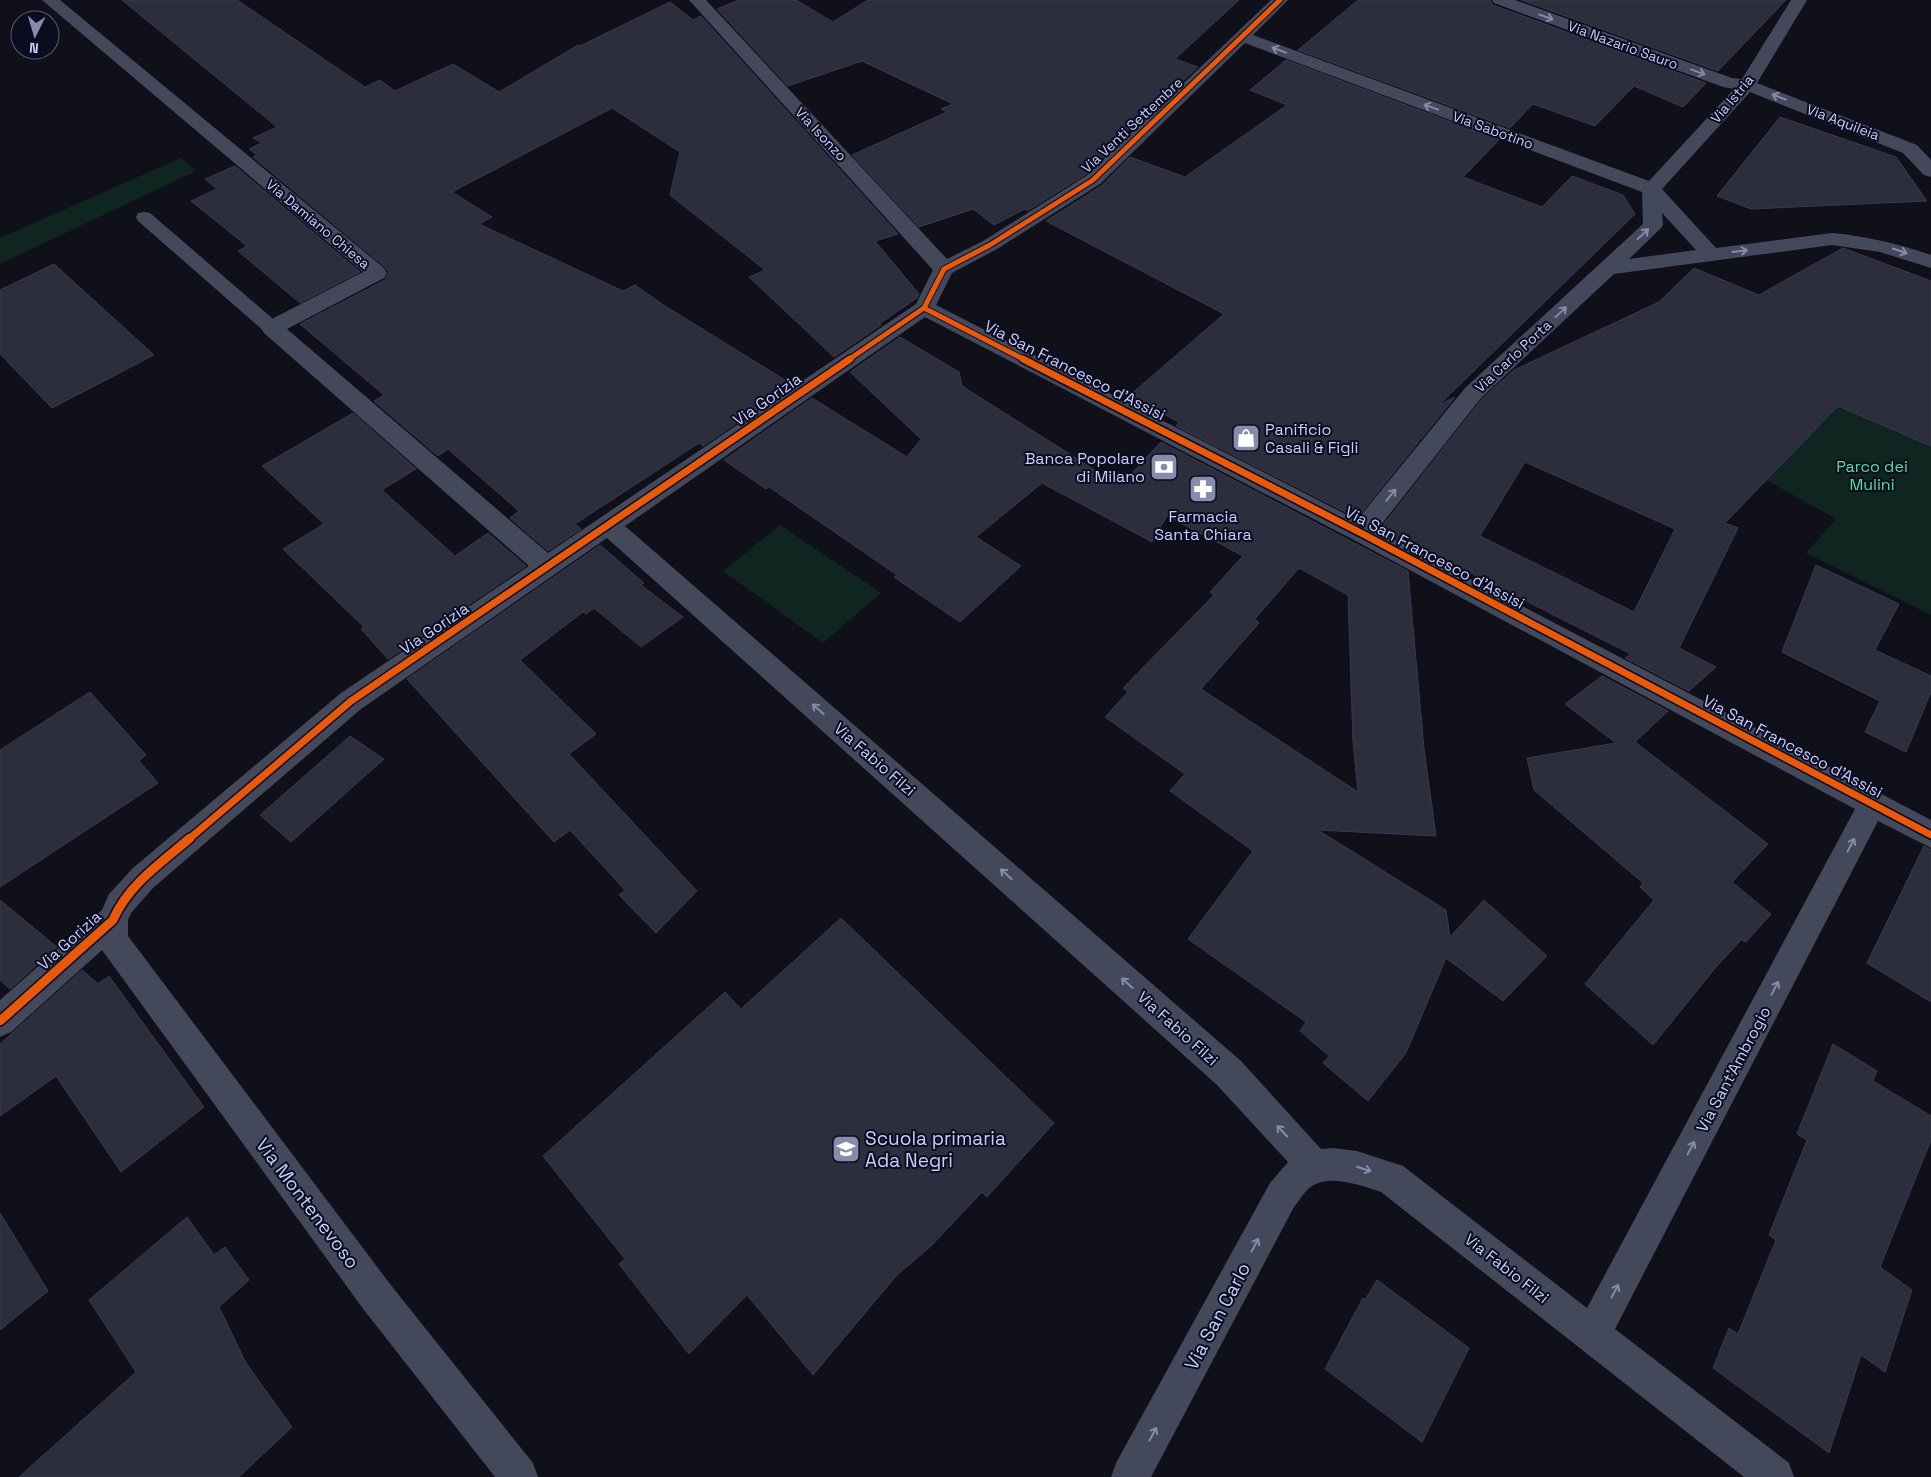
<svg xmlns="http://www.w3.org/2000/svg" width="1931" height="1477" font-family="'Space Grotesk',sans-serif">
  <rect width="100%" height="100%" fill="#0f101a"/>
  <g fill="#0e2520">
    <path d="M181 158 196 171 0 264V238Z"/>
    <path d="M1829 395 1931 436V615L1806 553 1836 519 1766 480 1815 424Z"/>
    <path d="M780 525 881 593 823 643 723 571Z"/>
  </g>
  <g fill="#2c2d3d" stroke="#393a4e" fill-rule="evenodd">
    <path d="M122 0H237L365 87 380 80 395 91 453 64 499 92 578 45 580 46 670 2 693 20 701 16 898 234 875 241 919 294 917 298 879 324 881 325 834 357 749 277 765 270 670 195 680 152 612 108 452 192 492 217 479 224 623 291 635 285 662 304 793 385 703 446 699 443 575 524 581 529 548 551 510 518 519 511 448 449 438 456 374 401 384 395 300 324 385 280 389 272 385 267 253 157 257 155 249 149 262 143 253 138 277 127Z"/>
    <path d="M739 0H796L833 22 868 0H1239L1175 59 1198 67 1108 149 1110 150 1085 175 1027 211 1025 209 994 225 973 209 919 227 852 155 947 112 941 109 953 104 862 61 788 86 717 9Z"/>
    <path d="M1358 0H1490L1493 5 1706 83 1683 107 1634 86 1595 126 1533 104 1510 128 1298 50Z"/>
    <path d="M1521 0H1786L1718 71Z"/>
    <path d="M1286 60 1499 140 1463 177 1542 207 1572 176 1623 195 1635 214 1439 405 1455 397 1357 518 1176 426 1179 422 1129 396 1224 314 1046 221 1101 186 1130 157 1185 177 1287 105 1250 90Z"/>
    <path d="M1780 117 1896 157 1927 201 1751 209 1717 196Z"/>
    <path d="M235 166 360 272 300 303 238 251 247 246 191 201 217 189 205 179Z"/>
    <path d="M1843 248 1931 281V446L1838 406 1725 523 1738 528 1679 648 1716 667 1689 691 1625 658 1631 654 1405 540V543L1380 529 1482 399 1514 370 1659 302 1694 268 1759 295ZM1525 462 1675 529 1634 612 1480 536Z"/>
    <path d="M54 264 154 355 52 408 0 354V290Z"/>
    <path d="M900 337 959 372 962 386 1120 486 1161 442 1408 571 1424 749 1436 836 1318 830 1446 910 1450 937 1484 900 1547 956 1503 1001 1446 958 1406 1053 1368 1101 1323 1063 1329 1056 1300 1031 1306 1022 1188 939 1253 851 1170 791 1185 774 1105 717 1128 692 1123 688 1214 595 1210 592 1243 556 1162 513 1167 516 1152 542 1042 483 976 537 1021 566 960 622 894 577 897 575 769 487 766 489 724 460 812 398 907 457 921 439 850 372ZM1299 568 1348 595 1353 741 1358 792 1201 689 1259 623 1255 619Z"/>
    <path d="M353 413 416 469 382 490 455 556 488 533 526 566 388 659 361 629 364 627 283 549 324 524 262 466Z"/>
    <path d="M600 545 644 583 641 585 683 617 641 647 594 608 586 614 583 612 520 660 596 734 569 754 697 891 656 933 619 895 625 890 570 830 554 842 407 679Z"/>
    <path d="M1816 565 1899 604 1875 650 1931 676V692L1906 752 1865 732 1880 701 1782 652Z"/>
    <path d="M1602 676 1668 711 1635 742 1768 844 1732 882 1771 914 1746 942 1741 940 1716 967 1653 1045 1585 984 1654 900 1640 887 1643 883 1534 790 1527 758 1616 743 1565 704Z"/>
    <path d="M90 692 146 755 139 761 158 783 0 887V750Z"/>
    <path d="M350 736 384 759 291 842 260 815Z"/>
    <path d="M1924 846 1931 850V1002L1867 963Z"/>
    <path d="M0 900 57 947 10 989 0 980Z"/>
    <path d="M841 918 1054 1123 987 1197 982 1192 931 1246 896 1276 813 1375 747 1295 689 1354 619 1264 625 1259 543 1156 725 992 741 1009Z"/>
    <path d="M82 970 98 984 109 976 204 1107 121 1172 56 1076 0 1116V1044Z"/>
    <path d="M1833 1044 1877 1071 1873 1081 1931 1116V1140L1880 1267 1912 1290 1885 1372 1861 1355 1829 1453 1713 1368 1729 1328 1738 1334 1776 1240 1769 1235 1807 1140 1797 1134Z"/>
    <path d="M0 1213 48 1291 0 1330Z"/>
    <path d="M187 1217 214 1255 225 1247 249 1280 219 1307 246 1363 292 1427 239 1477H19L136 1372 89 1300Z"/>
    <path d="M1377 1280 1469 1348 1422 1442 1325 1369 1363 1298 1365 1300Z"/>
  </g>
  <g fill="none" stroke-linecap="round" stroke-linejoin="round">
    <path fill="#44485b" fill-rule="evenodd" d="M144 212 150 213 279 324 281 328 279 332 272 334 265 332 138 221 136 217 138 213Z"/>
    <path fill="#44485b" fill-rule="evenodd" d="M42 0H60L384 268 387 273 384 278 287 329 548 553 916 304 933 270 689 0H706L947 259 983 241 1086 176 1271 0H1288L1253 35 1649 181 1734 89 1723 87 1494 3 1492 0H1515L1732 78 1742 79 1791 0H1807L1757 83 1917 145 1931 160V177L1924 175 1903 153 1750 92 1662 189 1716 248 1832 233C1866 236 1899 244 1931 255V268L1880 252 1832 245 1614 274 1481 398 1377 530 1931 820V848L1878 821 1615 1329 1789 1463 1794 1477H1744L1381 1192C1362 1186 1331 1174 1312 1186 1304 1191 1300 1200 1294 1207L1151 1477H1111L1116 1463 1270 1183 1288 1162 1217 1085 607 538 361 709 153 888 131 913 128 920V936L390 1284 533 1463 538 1477H495L364 1310 102 950 11 1032 0 1037V1000L102 910 109 894 133 868 341 693 529 566 264 333 261 328 264 323 363 272ZM1245 43 1642 192 1643 224 1465 388 1357 520 936 305 952 273 997 249 1100 184ZM1662 213 1696 250 1629 259 1660 229 1663 225ZM925 317 1352 539 1855 809 1587 1308 1403 1166 1357 1151 1333 1148 1321 1149 1241 1061 625 526Z"/>
    <defs>
      <g id="cycleway-far2">
        <path d="M924 308 1025 360"/>
        <path d="M848 360 924 308 944 269 990 245 1093 180 1280 0"/>
      </g>
      <g id="cycleway-far1">
        <path d="M1023 359 1361 533 1931 835"/>
        <path d="M189 839 351 701 850 359"/>
      </g>
      <path id="cycleway" d="M0 1021 113 920C128 885 162 862 190 838"/>
    </defs>
    <use href="#cycleway-far2" stroke="#0b0c1e" stroke-width="7"/>
    <use href="#cycleway-far1" stroke="#0b0c1e" stroke-width="10"/>
    <use href="#cycleway" stroke="#0b0c1e" stroke-width="12"/>
    <use href="#cycleway-far2" stroke="#e8590c" stroke-width="5"/>
    <use href="#cycleway-far1" stroke="#e8590c" stroke-width="7"/>
    <use href="#cycleway" stroke="#e8590c" stroke-width="9"/>
  </g>
  <defs><path id="oneway-shaft" d="M-6 0H5M1.5-3L5.5 0L1.5 3" fill="none" stroke-width="1.6" stroke-linecap="round" stroke-linejoin="round" transform="scale(1.25)"/></defs>
  <g stroke="#868bad">
    <use href="#oneway-shaft" transform="translate(1546 17) rotate(20)"/>
    <use href="#oneway-shaft" transform="translate(1279 50) rotate(-160)"/>
    <use href="#oneway-shaft" transform="translate(1698 72) rotate(20)"/>
    <use href="#oneway-shaft" transform="translate(1779 97) rotate(-159)"/>
    <use href="#oneway-shaft" transform="translate(1431 107) rotate(-160)"/>
    <use href="#oneway-shaft" transform="translate(1643 234) rotate(-43)"/>
    <use href="#oneway-shaft" transform="translate(1740 251) rotate(-7)"/>
    <use href="#oneway-shaft" transform="translate(1900 251) rotate(19)"/>
    <use href="#oneway-shaft" transform="translate(1561 312) rotate(-43)"/>
    <use href="#oneway-shaft" transform="translate(1391 495) rotate(-51)"/>
    <use href="#oneway-shaft" transform="translate(818 709) rotate(-139)"/>
    <use href="#oneway-shaft" transform="translate(1851 845) rotate(-62)"/>
    <use href="#oneway-shaft" transform="translate(1006 874) rotate(-138)"/>
    <use href="#oneway-shaft" transform="translate(1127 983) rotate(-138)"/>
    <use href="#oneway-shaft" transform="translate(1775 988) rotate(-62)"/>
    <use href="#oneway-shaft" transform="translate(1282 1131) rotate(-133)"/>
    <use href="#oneway-shaft" transform="translate(1691 1148) rotate(-62)"/>
    <use href="#oneway-shaft" transform="translate(1364 1169) rotate(18)"/>
    <use href="#oneway-shaft" transform="translate(1255 1245) rotate(-62)"/>
    <use href="#oneway-shaft" transform="translate(1615 1291) rotate(-62)"/>
    <use href="#oneway-shaft" transform="translate(1153 1434) rotate(-62)"/>
  </g>
  <defs>
    <symbol id="shop-square" viewBox="-11 -11 22 22"><rect x="-9" y="-9" width="18" height="18" rx="4" fill="#878caf" stroke="#0b0c1e"/><path d="M-5-2.5h2.3a2.7 3.5 0 0 1 5.4 0H5L5.5 6h-11ZM-1.5-2.5h3a1.5 2.3 0 0 0-3 0Z" fill="#fff"/></symbol>
    <symbol id="bank-square" viewBox="-11 -11 22 22"><rect x="-9" y="-9" width="18" height="18" rx="4" fill="#878caf" stroke="#0b0c1e"/><path d="M-6-4H6V4H-6ZM0-2.3a2.3 2.3 0 1 0 0 4.6a2.3 2.3 0 1 0 0-4.6Z" fill="#fff"/></symbol>
    <symbol id="pharmacy-square" viewBox="-11 -11 22 22"><rect x="-9" y="-9" width="18" height="18" rx="4" fill="#878caf" stroke="#0b0c1e"/><path d="M-2-6h4v4h4v4h-4v4h-4v-4h-4v-4h4Z" fill="#fff"/></symbol>
    <symbol id="school-square" viewBox="-11 -11 22 22"><rect x="-9" y="-9" width="18" height="18" rx="4" fill="#878caf" stroke="#0b0c1e"/><path d="M0-5L7-2L0 1L-7-2ZM-4 1L0 2.5L4 1V4Q0 6-4 4Z" fill="#fff"/></symbol>
  </defs>
  <g fill-rule="evenodd">
    <use href="#shop-square" x="1230" y="422" width="32" height="32"/>
    <use href="#bank-square" x="1148" y="451" width="32" height="32"/>
    <use href="#pharmacy-square" x="1187" y="473" width="32" height="32"/>
    <use href="#school-square" x="830" y="1133" width="32" height="32"/>
  </g>
  <g text-anchor="middle" stroke-width="4" stroke-linejoin="round" paint-order="stroke">
    <g font-size="14" fill="#c8ceff" stroke="#0b0c1e">
      <text transform="translate(1623 45) rotate(20)" y="5">Via Nazario Sauro</text>
      <text transform="translate(1732 99) rotate(-50)" y="5">Via Istria</text>
      <text transform="translate(1843 122) rotate(21)" y="5">Via Aquileia</text>
      <text transform="translate(1132 125) rotate(-43)" y="5">Via Venti Settembre</text>
      <text transform="translate(1493 130) rotate(20)" y="5">Via Sabotino</text>
      <text transform="translate(821 134) rotate(47)" y="5">Via Isonzo</text>
      <text transform="translate(318 224) rotate(40)" y="5">Via Damiano Chiesa</text>
      <text transform="translate(1513 356) rotate(-43)" y="5">Via Carlo Porta</text>
    </g>
    <g font-size="16" fill="#c8ceff" stroke="#0b0c1e">
      <text transform="translate(1075 370) rotate(27)" y="6">Via San Francesco d'Assisi</text>
      <text transform="translate(767 399) rotate(-35)" y="6">Via Gorizia</text>
      <text transform="translate(1435 557) rotate(28)" y="6">Via San Francesco d'Assisi</text>
      <text transform="translate(434 628) rotate(-34)" y="6">Via Gorizia</text>
      <text transform="translate(1793 746) rotate(28)" y="6">Via San Francesco d'Assisi</text>
      <text transform="translate(875 759) rotate(41)" y="6">Via Fabio Filzi</text>
      <text transform="translate(69 940) rotate(-42)" y="6">Via Gorizia</text>
      <text transform="translate(1178 1028) rotate(42)" y="6">Via Fabio Filzi</text>
      <text transform="translate(1733 1069) rotate(-62)" y="6">Via Sant'Ambrogio</text>
      <text transform="translate(1507 1268) rotate(38)" y="6">Via Fabio Filzi</text>
    </g>
    <g font-size="16" fill="#c8ceff" stroke="#0b0c1e" text-anchor="start">
      <text x="1265" y="435">Panificio<tspan x="1265" dy="18">Casali &amp; Figli</tspan></text>
      <text x="1145" y="464" text-anchor="end">Banca Popolare<tspan x="1145" dy="18">di Milano</tspan></text>
      <text x="1203" y="522" text-anchor="middle">Farmacia<tspan x="1203" dy="18">Santa Chiara</tspan></text>
    </g>
    <g font-size="16" fill="#52e19d" stroke="#0b0c1e">
      <text x="1872" y="472">Parco dei<tspan x="1872" dy="18">Mulini</tspan></text>
    </g>
    <g font-size="19" fill="#c8ceff" stroke="#0b0c1e" text-anchor="start">
      <text x="865" y="1145">Scuola primaria<tspan x="865" dy="22">Ada Negri</tspan></text>
    </g>
    <g font-size="19" fill="#c8ceff" stroke="#0b0c1e">
      <text transform="translate(308 1203) rotate(53)" y="7">Via Montenevoso</text>
      <text transform="translate(1217 1316) rotate(-62)" y="7">Via San Carlo</text>
    </g>
  </g>
  <g transform="translate(35 35) rotate(185)"><circle r="24" fill="#0b0c1e" stroke="#575a78"/>
  <path d="M0-4L9 19L0 12L-9 19Z" fill="#878caf"/>
  <text y="-8" font-size="14" font-weight="bold" text-anchor="middle" fill="#c8ceff">N</text>
  </g>
</svg>
